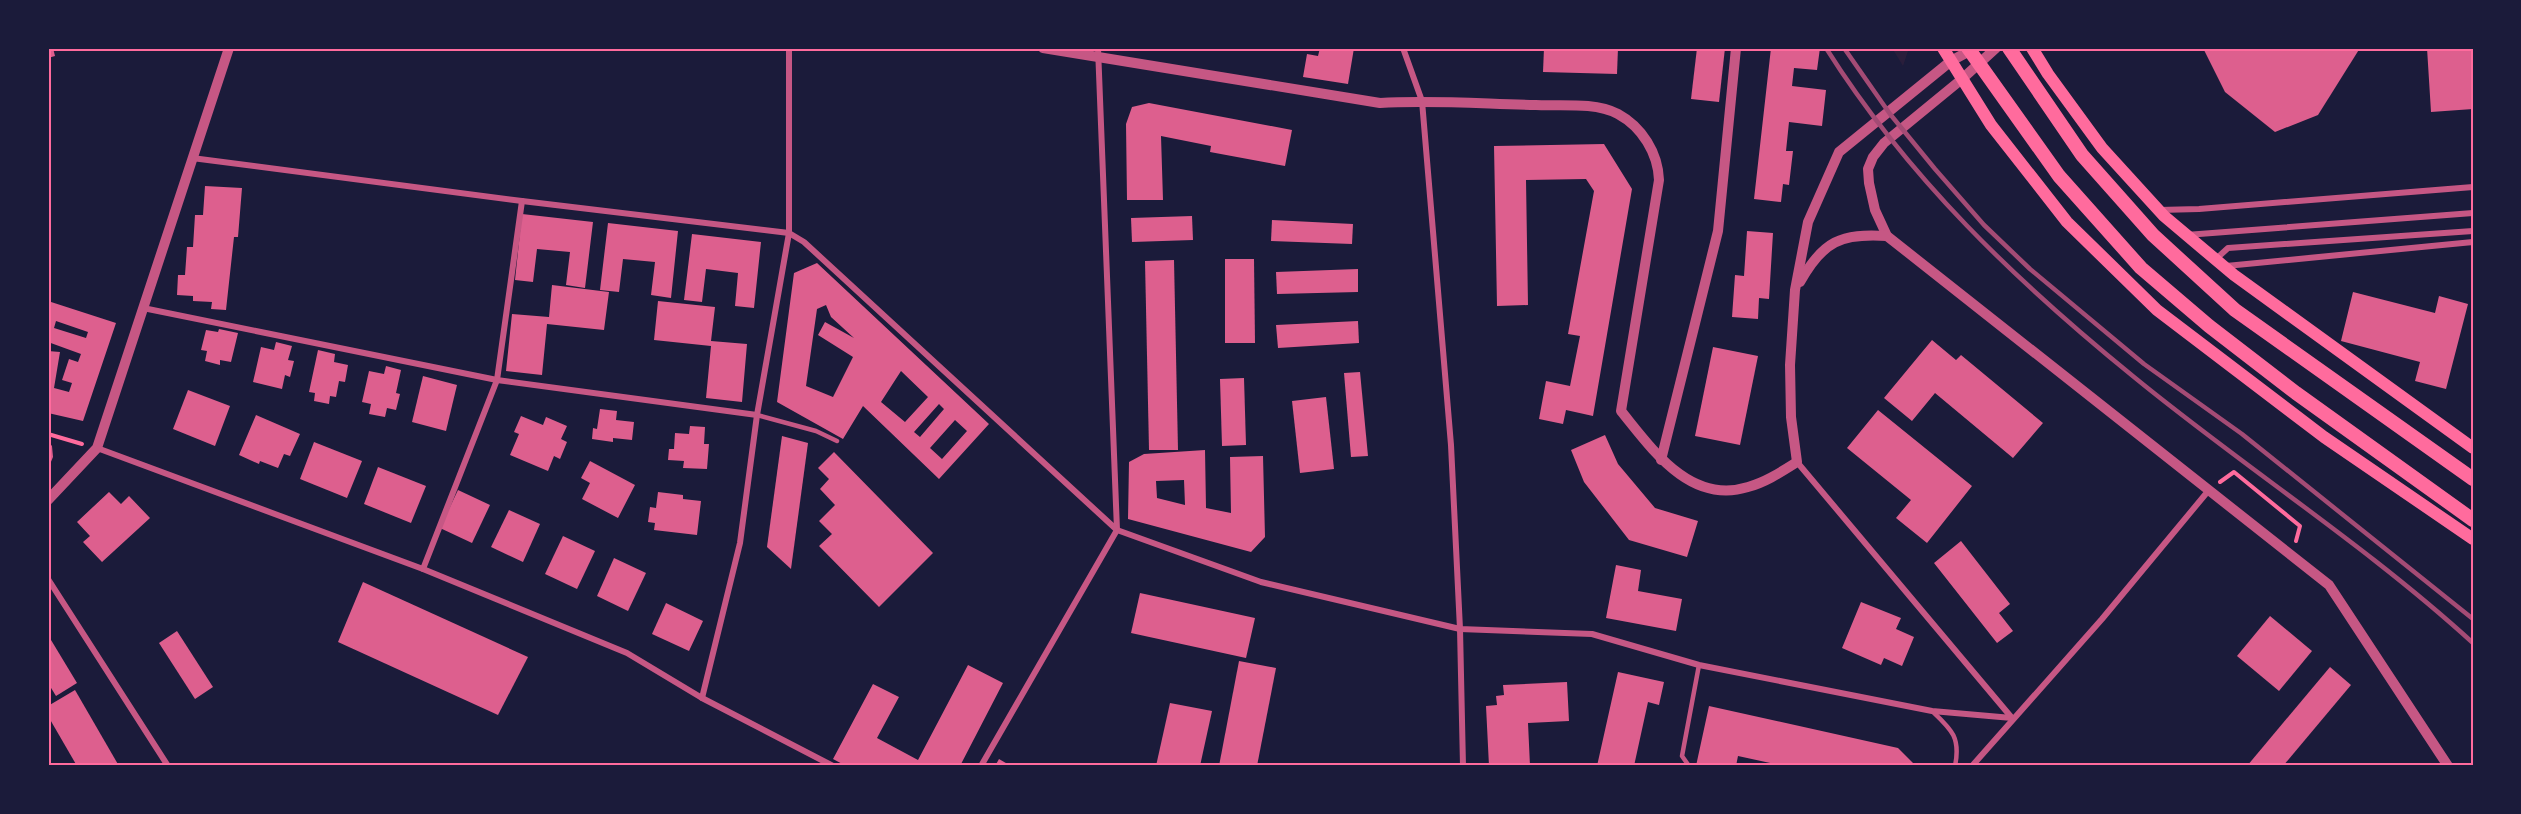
<svg xmlns="http://www.w3.org/2000/svg" width="2521" height="814" font-family="'Golos Text',sans-serif">
  <rect width="100%" height="100%" fill="#1b1b3a"/>
  <path fill="#2a1e3b" d="M1892 48H1907L1908 51 1903 66Z"/>
  <g fill="#dd5f8e" fill-rule="evenodd">
    <path d="M48 48H53L55 56 48 58Z"/>
    <path d="M1320 48H1354L1348 84 1303 77 1307 54 1318 56Z"/>
    <path d="M1544 48H1618L1617 74 1543 72Z"/>
    <path d="M1697 48H1725L1719 102 1691 99Z"/>
    <path d="M1771 48H1820L1817 70 1794 68 1792 86 1826 90 1822 126 1789 122 1786 151H1793L1789 185 1783 184 1781 202 1754 199Z"/>
    <path d="M2203 48H2360L2318 115 2275 132 2225 92Z"/>
    <path d="M2427 48H2473V109L2431 112Z"/>
    <path d="M1149 103 1292 130 1285 166 1210 152 1211 146 1161 136 1163 200H1127L1126 124 1132 107Z"/>
    <path d="M1604 144 1632 189 1593 416 1566 410 1563 424 1539 419 1546 381 1570 386 1580 336 1568 334 1594 191 1586 179 1526 180 1528 305 1497 306 1494 146Z"/>
    <path d="M205 186 242 188 238 237H234L226 310 211 309 212 302 193 301V296L177 295 178 275H185L187 247H193L195 215H203Z"/>
    <path d="M522 214 593 222 585 288 566 285 570 252 537 249 533 282 515 280Z"/>
    <path d="M1192 216 1193 240 1132 242 1131 218Z"/>
    <path d="M1272 220 1353 224 1352 244 1271 241Z"/>
    <path d="M608 223 678 231 671 298 651 295 655 262 623 259 619 292 600 290Z"/>
    <path d="M1747 231 1773 233 1769 299 1759 298 1758 319 1732 317 1735 275 1744 276Z"/>
    <path d="M692 234 761 242 754 308 735 306 738 273 706 269 702 302 684 300Z"/>
    <path d="M1225 259H1254L1255 343H1225Z"/>
    <path d="M1174 260 1178 450H1149L1145 261Z"/>
    <path d="M817 263 989 424 939 479 863 406 843 439 777 402 794 273ZM826 305 831 317 854 338 825 322 818 335 853 357 833 397 806 386 817 309ZM901 371 928 397 905 422 881 402ZM939 404 944 409 920 437 914 432ZM955 420 967 431 942 459 930 448Z"/>
    <path d="M1358 269V292L1277 294 1276 272Z"/>
    <path d="M552 285 609 292 604 330 547 324 542 375 506 371 512 314 549 317Z"/>
    <path d="M2353 292 2435 313 2439 296 2468 304 2446 389 2415 381 2420 362 2341 341Z"/>
    <path d="M48 301 116 323 83 421 48 413V351L60 352 54 388 69 392 72 383 62 380 69 359 78 362 81 354 48 342ZM56 321 88 332 86 338 54 328Z"/>
    <path d="M658 301 715 307 711 341 747 344 742 402 706 398 711 346 654 340Z"/>
    <path d="M1358 321 1359 343 1278 348 1276 325Z"/>
    <path d="M219 329 238 333 231 362 220 360V365L205 361 207 351 201 350 206 330 218 332Z"/>
    <path d="M1932 340 1956 360 1961 355 2043 423 2013 458 1935 393 1912 421 1884 398Z"/>
    <path d="M276 342 292 346 288 360 294 361 290 377 285 375 282 389 253 382 261 347 274 350Z"/>
    <path d="M1713 347 1758 356 1740 445 1695 436Z"/>
    <path d="M318 350 335 354 334 362 348 365 345 382 339 381 336 397 330 396 329 404 314 401 315 393 309 392Z"/>
    <path d="M386 366 401 370 396 393 400 394 396 410 387 408 385 417 369 414 371 404 362 402 369 371 384 374Z"/>
    <path d="M1360 372 1368 456 1351 457 1344 373Z"/>
    <path d="M423 376 457 385 446 431 412 422Z"/>
    <path d="M1244 378 1246 445 1222 446 1220 379Z"/>
    <path d="M188 390 230 406 215 446 173 429Z"/>
    <path d="M1326 397 1334 469 1300 473 1292 401Z"/>
    <path d="M600 409 617 411 616 420 634 422 632 440 613 438V442L592 439 593 428 597 429Z"/>
    <path d="M1878 410 1972 486 1927 543 1896 518 1911 500 1847 448Z"/>
    <path d="M256 415 300 434 290 456 284 454 278 468 260 461 259 464 239 455Z"/>
    <path d="M521 416 543 425 546 417 567 426 561 439 567 442 560 459 554 456 548 471 510 455 519 434 514 432Z"/>
    <path d="M690 426 705 427 704 444H709L707 469 683 468 684 461 668 460 669 449H674L675 433 689 434Z"/>
    <path d="M1605 435 1618 464 1655 508 1698 521 1687 557 1629 540 1584 482 1571 450Z"/>
    <path d="M782 436 808 443 791 569 767 547Z"/>
    <path d="M48 441 52 446 53 457 48 469Z"/>
    <path d="M314 442 362 461 347 498 300 479Z"/>
    <path d="M1205 450 1206 508 1231 513 1230 457 1263 456 1265 537 1251 552 1128 519 1129 462 1144 454ZM1184 480 1185 505 1157 498 1156 481Z"/>
    <path d="M834 452 933 553 879 607 819 546 832 534 819 521 835 505 820 489 829 479 818 468Z"/>
    <path d="M590 461 635 485 618 518 582 499 590 483 581 478Z"/>
    <path d="M378 467 426 486 411 523 364 504Z"/>
    <path d="M458 490 490 505 472 543 440 528Z"/>
    <path d="M109 492 121 504 129 496 150 518 102 562 83 542 90 536 77 522Z"/>
    <path d="M658 492 683 495V499L701 501 697 535 654 530 655 523 648 522 650 507 656 508Z"/>
    <path d="M509 510 540 524 523 562 491 547Z"/>
    <path d="M563 536 595 551 577 589 545 574Z"/>
    <path d="M1961 541 2010 604 1999 613 2013 631 1997 643 1934 563Z"/>
    <path d="M614 558 646 573 628 611 597 596Z"/>
    <path d="M1616 565 1641 570 1638 591 1682 599 1676 631 1606 618Z"/>
    <path d="M363 582 528 657 498 715 338 642Z"/>
    <path d="M1140 593 1255 618 1246 658 1131 633Z"/>
    <path d="M1861 602 1901 618 1896 629 1914 637 1902 666 1884 658 1881 665 1842 648Z"/>
    <path d="M666 603 703 621 689 651 652 634Z"/>
    <path d="M2270 616 2312 651 2279 691 2237 656Z"/>
    <path d="M177 631 213 687 195 699 159 643Z"/>
    <path d="M48 635 77 683 56 696 48 683Z"/>
    <path d="M1239 661 1276 668 1257 766H1219Z"/>
    <path d="M968 665 1003 683 960 766H846L833 759 873 684 899 697 877 738 918 760Z"/>
    <path d="M2330 667 2351 685 2283 766H2247Z"/>
    <path d="M1618 672 1664 682 1659 705 1648 702 1634 766H1597Z"/>
    <path d="M1567 682 1569 721 1528 723 1530 766H1489L1486 706 1497 705 1496 696 1504 695 1503 685Z"/>
    <path d="M75 690 119 766H77L48 716V706Z"/>
    <path d="M1170 703 1212 711 1200 766H1156Z"/>
    <path d="M1709 706 1898 748 1916 766H1784L1738 756 1736 766H1696Z"/>
    <path d="M999 759 1011 766H995Z"/>
  </g>
  <g fill="none" stroke-linecap="round" stroke-linejoin="round">
    <g stroke="#ff6b9d" stroke-width="4">
      <path d="M48 434 82 444"/>
      <path d="M2220 482 2234 472 2300 526 2296 541"/>
    </g>
    <g stroke="#c65784" stroke-width="4.5">
      <path d="M757 415 816 431 837 441"/>
      <path d="M1932 711C1951 729 1961 737 1955 766"/>
      <path d="M1689 766 1682 756 1699 665"/>
    </g>
    <g stroke="#c65784" stroke-width="6">
      <path d="M1403 48 1422 101 1451 445 1460 629 1463 766"/>
      <path d="M192 158 522 201 789 233 804 242 1117 530 1261 582 1460 629 1592 634 1699 665 1932 711 2012 718"/>
      <path d="M2159 210 2199 209 2473 187"/>
      <path d="M2186 235 2473 213"/>
      <path d="M2216 259 2228 248 2473 231"/>
      <path d="M2226 266 2473 242"/>
      <path d="M143 308 497 380 757 415"/>
      <path d="M97 448 423 569 627 653 702 698 833 766"/>
      <path d="M1797 462 2012 718"/>
      <path d="M423 569 497 380 522 201"/>
      <path d="M48 579 168 766"/>
      <path d="M702 698 740 543 757 415 789 233V48"/>
      <path d="M981 766 1117 530 1098 48"/>
      <path d="M1972 766 2102 619 2209 490"/>
    </g>
    <g stroke="#c65784" stroke-width="10">
      <path d="M1043 48 1380 103C1432 100 1484 104 1536 105 1561 106 1595 102 1618 114 1642 127 1658 153 1659 180L1621 411C1652 449 1690 505 1748 487 1766 482 1781 472 1797 462L1791 417 1790 365 1795 290 1808 222 1839 152 1951 61 1975 48"/>
      <path d="M1996 48 1962 79 1884 143 1873 157 1868 169 1869 183 1875 210 1887 236 2329 585 2448 766"/>
      <path d="M1800 282C1823 241 1841 233 1887 236"/>
      <path d="M1661 460 1718 231 1736 48"/>
      <path d="M48 500 97 448 229 48"/>
    </g>
    <g stroke="#ff6b9d" stroke-width="12">
      <path d="M1943 48 1991 125 2067 222 2157 310 2324 437 2473 539"/>
      <path d="M2032 48 2048 74 2102 148 2164 216 2234 275 2473 448"/>
    </g>
    <g stroke="#ff6b9d" stroke-width="14">
      <path d="M1968 48 2059 176 2141 268 2209 326 2296 393 2473 520"/>
      <path d="M2009 48 2082 155 2153 235 2235 310 2473 479"/>
    </g>
    <g stroke="#a44b75" stroke-width="4.5">
      <path d="M1826 48C1908 178 2016 281 2134 377 2245 468 2367 546 2473 643"/>
      <path d="M1844 48 1890 114 1935 169 1984 225 2030 269 2144 364 2242 434 2473 619"/>
    </g>
  </g>
  <rect width="2521" height="814" fill="none" stroke="#1b1b3a" stroke-width="99"/>
  <rect x="50" y="50" width="2422" height="714" fill="none" stroke="#ff6b9d" stroke-width="2"/>
</svg>
